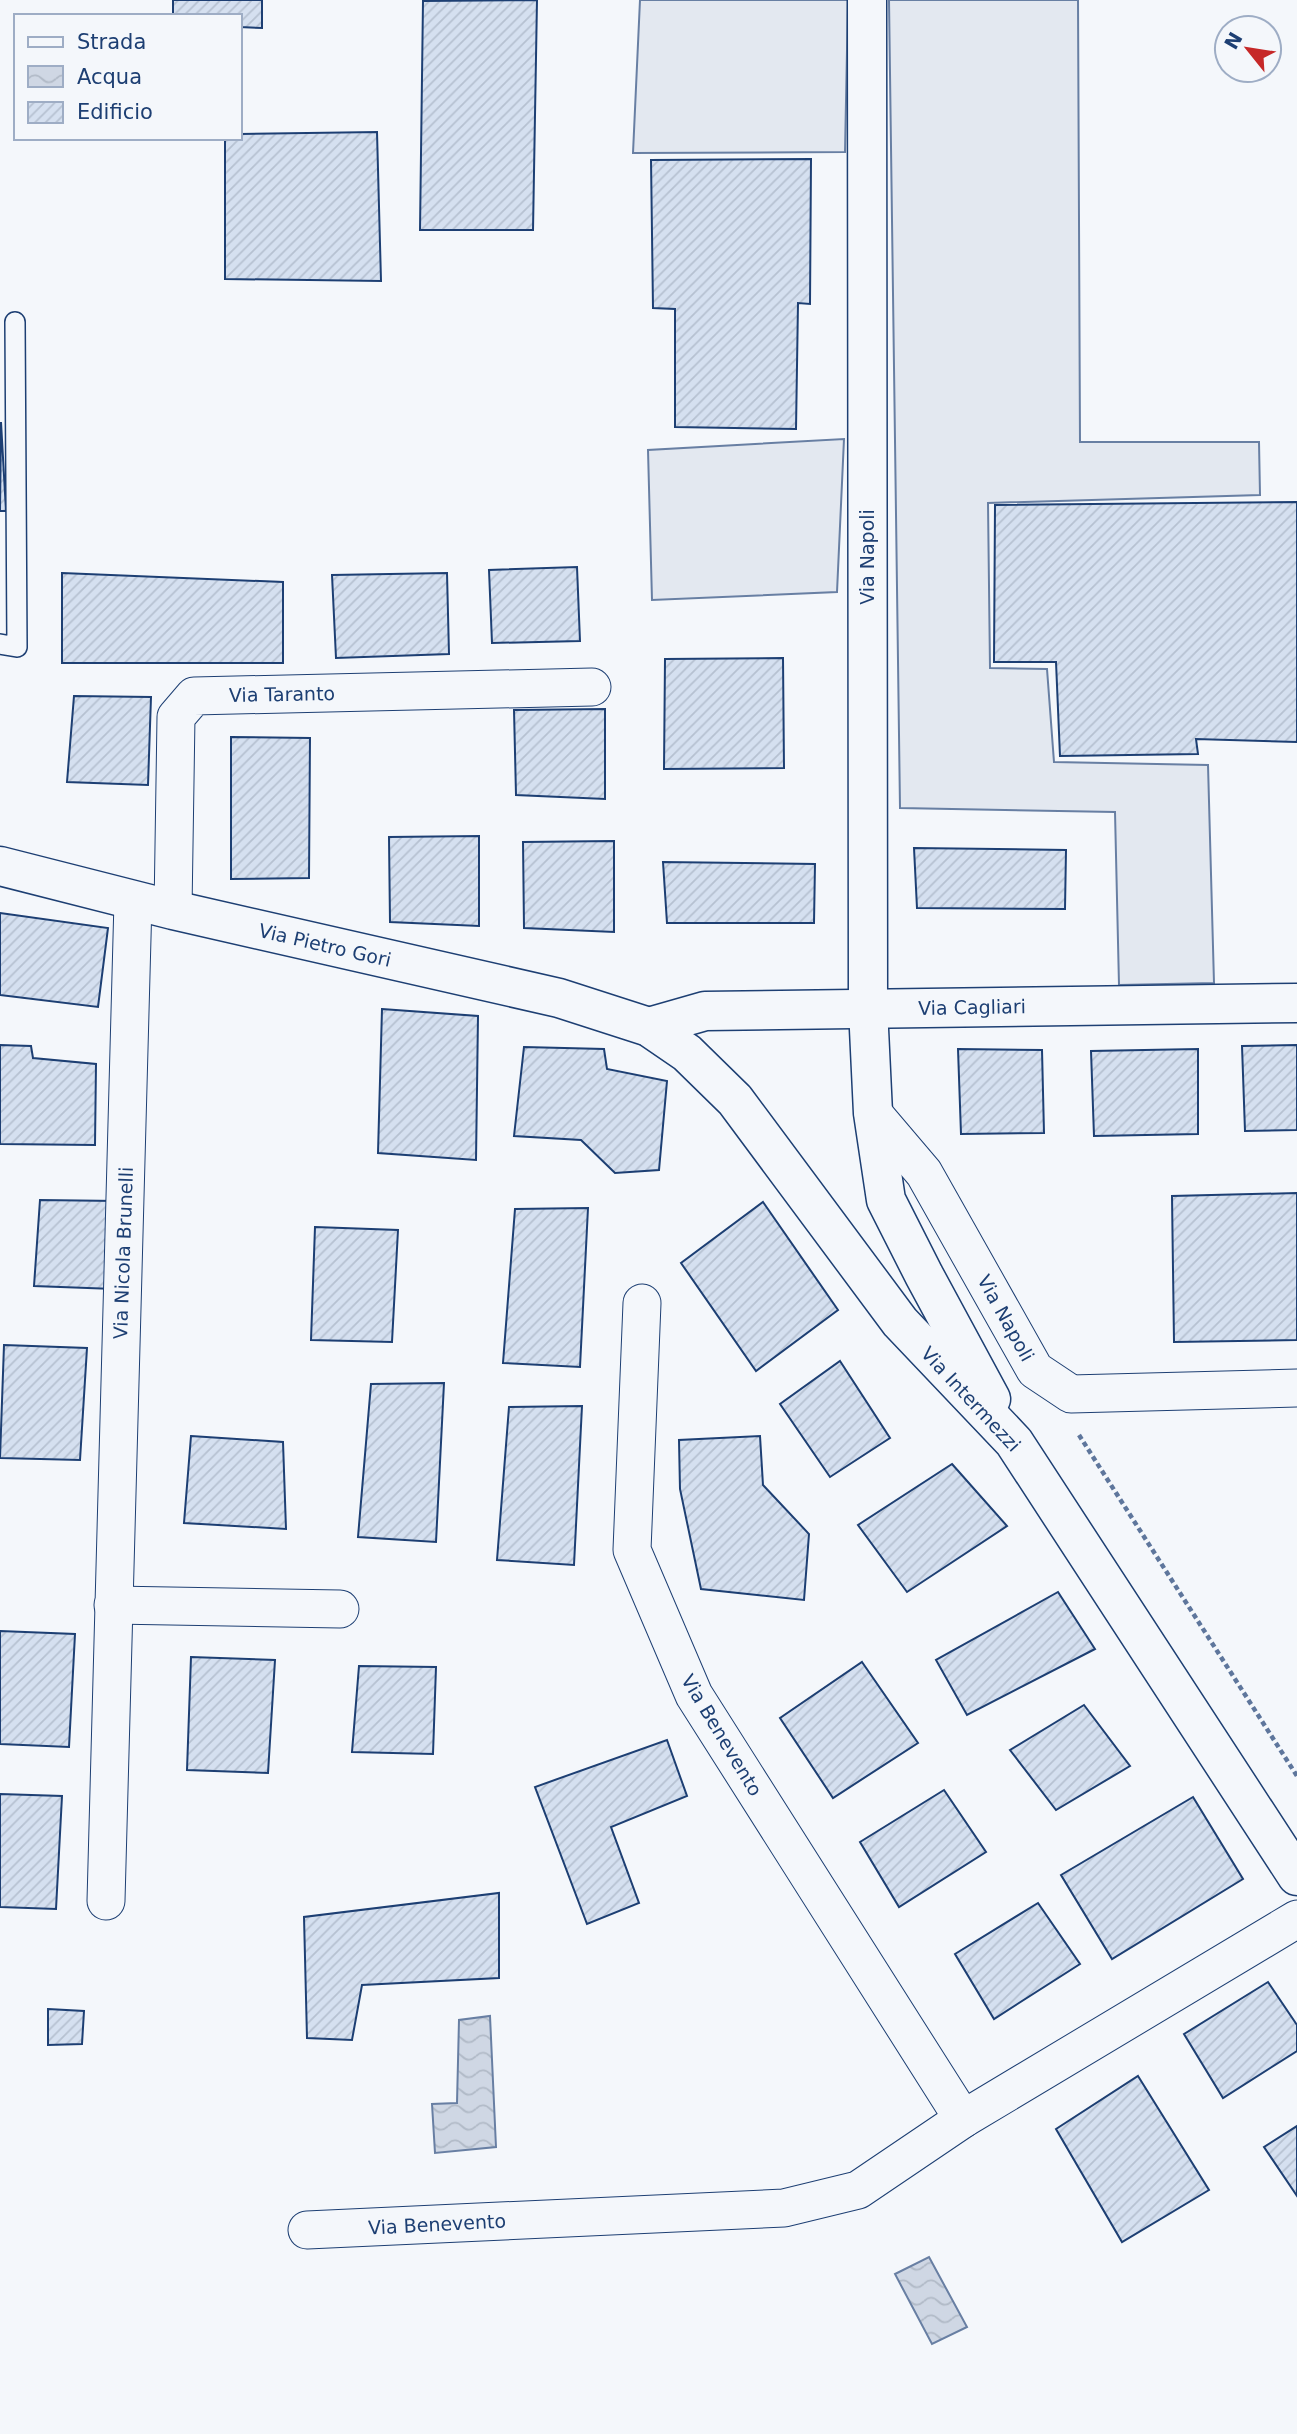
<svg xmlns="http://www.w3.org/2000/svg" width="1297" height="2434" font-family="'DejaVu Sans',sans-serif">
  <defs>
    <pattern id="water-waves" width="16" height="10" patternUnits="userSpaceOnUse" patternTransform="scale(1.75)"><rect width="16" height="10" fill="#cfd7e4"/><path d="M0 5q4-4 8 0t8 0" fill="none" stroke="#b1bac7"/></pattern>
    <pattern id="building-hatch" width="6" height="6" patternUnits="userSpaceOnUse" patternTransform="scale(1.75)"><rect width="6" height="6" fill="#d5e0f0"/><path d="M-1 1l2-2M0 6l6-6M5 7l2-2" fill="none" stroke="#b6c1d1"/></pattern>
  </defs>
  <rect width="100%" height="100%" fill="#f4f7fb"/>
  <g fill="#e3e8f0" stroke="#687fa3" stroke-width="2">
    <path d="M640 0H848L845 152 633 153Z"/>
    <path d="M889 0H1078L1080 442H1259L1260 495 988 503 990 668 1047 669 1054 762 1208 765 1214 983 1119 985 1115 812 900 808Z"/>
    <path d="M844 439 837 592 652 600 648 450Z"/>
  </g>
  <g fill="url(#water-waves)" stroke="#687fa3" stroke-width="2">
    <path d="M490 2016 496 2147 435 2153 432 2104 457 2103 459 2020Z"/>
    <path d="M929 2257 967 2327 932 2344 895 2274Z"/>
  </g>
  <g fill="url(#building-hatch)" stroke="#1d3f73" stroke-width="2">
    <path d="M173 0H262V28L240 27V16H173Z"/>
    <path d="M537 0 533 230H420L423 1Z"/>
    <path d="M377 132 381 281 225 279V138H240V134Z"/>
    <path d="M811 159 810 304 798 303 796 429 675 427V309L653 308 651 160Z"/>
    <path d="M1 422 6 511H0Z"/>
    <path d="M1297 502V742L1196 739 1198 754 1060 756 1056 662H994L995 505Z"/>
    <path d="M577 567 580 641 492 643 489 570Z"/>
    <path d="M62 573 283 582V663H62Z"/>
    <path d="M447 573 449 654 336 658 332 575Z"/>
    <path d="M783 658 784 768 664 769 665 659Z"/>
    <path d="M74 696 151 697 148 785 67 782Z"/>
    <path d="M605 709V799L516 795 514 710Z"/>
    <path d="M231 737 310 738 309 878 231 879Z"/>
    <path d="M479 836V926L390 922 389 837Z"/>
    <path d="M614 841V932L524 928 523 842Z"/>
    <path d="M914 848 1066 850 1065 909 917 908Z"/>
    <path d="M663 862 815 864 814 923H667Z"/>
    <path d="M0 913 108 928 98 1007 0 995Z"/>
    <path d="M382 1009 478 1016 476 1160 378 1153Z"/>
    <path d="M0 1045 31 1046 33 1058 96 1064 95 1145 0 1144Z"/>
    <path d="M1297 1045V1130L1245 1131 1242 1046Z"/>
    <path d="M524 1047 604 1049 607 1069 667 1081 659 1170 615 1173 581 1140 514 1136Z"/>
    <path d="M958 1049 1042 1050 1044 1133 961 1134Z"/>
    <path d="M1198 1049V1134L1094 1136 1091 1051Z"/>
    <path d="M1297 1193V1340L1174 1342 1172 1196Z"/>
    <path d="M40 1200 117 1201 114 1289 34 1286Z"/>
    <path d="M763 1202 838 1310 756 1371 681 1263Z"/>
    <path d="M588 1208 580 1367 503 1363 515 1209Z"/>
    <path d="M315 1227 398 1230 392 1342 311 1340Z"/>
    <path d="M4 1345 87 1348 80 1460 0 1458Z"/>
    <path d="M840 1361 890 1438 830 1477 780 1404Z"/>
    <path d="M444 1383 436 1542 358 1537 371 1384Z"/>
    <path d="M582 1406 574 1565 497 1560 509 1407Z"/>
    <path d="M191 1436 283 1442 286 1529 184 1523Z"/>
    <path d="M760 1436 763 1485 809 1534 804 1600 701 1589 680 1489 679 1440Z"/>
    <path d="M952 1464 1007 1526 907 1592 858 1525Z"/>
    <path d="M1058 1592 1095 1649 967 1715 936 1660Z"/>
    <path d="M0 1631 75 1634 69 1747 0 1744Z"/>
    <path d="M191 1657 275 1660 268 1773 187 1770Z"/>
    <path d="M862 1662 918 1743 833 1798 780 1718Z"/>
    <path d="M359 1666 436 1667 433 1754 352 1752Z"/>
    <path d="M1084 1705 1130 1766 1056 1810 1010 1750Z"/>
    <path d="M667 1740 687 1796 611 1827 639 1903 587 1924 535 1787Z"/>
    <path d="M944 1790 986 1852 899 1907 860 1842Z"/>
    <path d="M0 1794 62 1796 56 1909 0 1907Z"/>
    <path d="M1193 1797 1243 1879 1112 1959 1061 1875Z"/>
    <path d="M499 1893V1978L362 1985 352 2040 307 2038 304 1917Z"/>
    <path d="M1038 1903 1080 1964 994 2019 955 1954Z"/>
    <path d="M1268 1982 1297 2025V2051L1223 2098 1184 2034Z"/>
    <path d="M48 2009 84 2011 82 2044 48 2045Z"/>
    <path d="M1138 2076 1209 2190 1122 2242 1056 2129Z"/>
    <path d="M1297 2126V2196L1264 2147Z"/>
  </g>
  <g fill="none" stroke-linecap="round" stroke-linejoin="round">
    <defs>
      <path id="service" d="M0 644 17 647 15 322"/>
      <g id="minor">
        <path d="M173 910 176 717 194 696 592 687"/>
        <path d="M873 1113 924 1173 1035 1370 1071 1394 1297 1388"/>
        <path d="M642 1303 632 1550 694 1695 963 2119"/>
        <path d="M113 1605 340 1609"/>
        <path d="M106 1901 133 901"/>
        <path d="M307 2230 784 2208 858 2190 963 2119 1297 1919"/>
      </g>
      <g id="tertiary">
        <path d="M867 0 868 1008 873 1113 886 1200 924 1275 991 1399"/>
        <path d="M0 866 173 910 559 998 649 1027 687 1053 735 1100 900 1322 1014 1442 1297 1876"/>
        <path d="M649 1027 705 1011 1297 1003"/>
      </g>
    </defs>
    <use href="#service" stroke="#1d3f73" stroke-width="22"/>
    <use href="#minor" stroke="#1d3f73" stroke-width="39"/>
    <use href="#tertiary" stroke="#1d3f73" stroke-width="41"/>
    <path stroke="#5e769c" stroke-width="4.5" stroke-dasharray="5 3.5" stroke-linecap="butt" d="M1079 1435 1297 1776"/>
    <use href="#service" stroke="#f4f7fb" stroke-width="19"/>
    <use href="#minor" stroke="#f4f7fb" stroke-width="37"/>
    <use href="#tertiary" stroke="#f4f7fb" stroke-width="38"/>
  </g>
  <g text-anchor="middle" stroke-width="5" stroke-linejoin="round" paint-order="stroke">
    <g font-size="19" fill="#1d3f73" stroke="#f4f7fb">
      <text transform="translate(867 557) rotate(-90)" y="7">Via Napoli</text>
      <text transform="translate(282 694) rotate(-1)" y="7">Via Taranto</text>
      <text transform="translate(325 945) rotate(13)" y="7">Via Pietro Gori</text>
      <text transform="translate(972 1007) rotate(-1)" y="7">Via Cagliari</text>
      <text transform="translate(123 1253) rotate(-88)" y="7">Via Nicola Brunelli</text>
      <text transform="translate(1006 1318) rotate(61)" y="7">Via Napoli</text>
      <text transform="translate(971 1399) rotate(47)" y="7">Via Intermezzi</text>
      <text transform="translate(722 1735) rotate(59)" y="7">Via Benevento</text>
      <text transform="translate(437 2224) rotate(-3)" y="7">Via Benevento</text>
    </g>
  </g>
  <rect x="14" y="14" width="228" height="126" fill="#f4f7fb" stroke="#9eadc5" stroke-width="2"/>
  <rect x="28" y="37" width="35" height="10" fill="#f4f7fb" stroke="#9eadc5" stroke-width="2"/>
  <text x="77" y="49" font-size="21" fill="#1d3f73">Strada</text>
  <rect x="28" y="66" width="35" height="21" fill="url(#water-waves)" stroke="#9eadc5" stroke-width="2"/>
  <text x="77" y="84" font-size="21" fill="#1d3f73">Acqua</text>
  <rect x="28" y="102" width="35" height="21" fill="url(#building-hatch)" stroke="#9eadc5" stroke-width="2"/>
  <text x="77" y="119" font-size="21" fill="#1d3f73">Edificio</text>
  <g transform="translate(1248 49) rotate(300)"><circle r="33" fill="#f4f7fb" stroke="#9eadc5" stroke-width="2"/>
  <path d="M0-5L12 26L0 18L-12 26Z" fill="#c62828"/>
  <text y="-10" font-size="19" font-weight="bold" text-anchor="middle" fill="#1d3f73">N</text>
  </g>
</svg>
